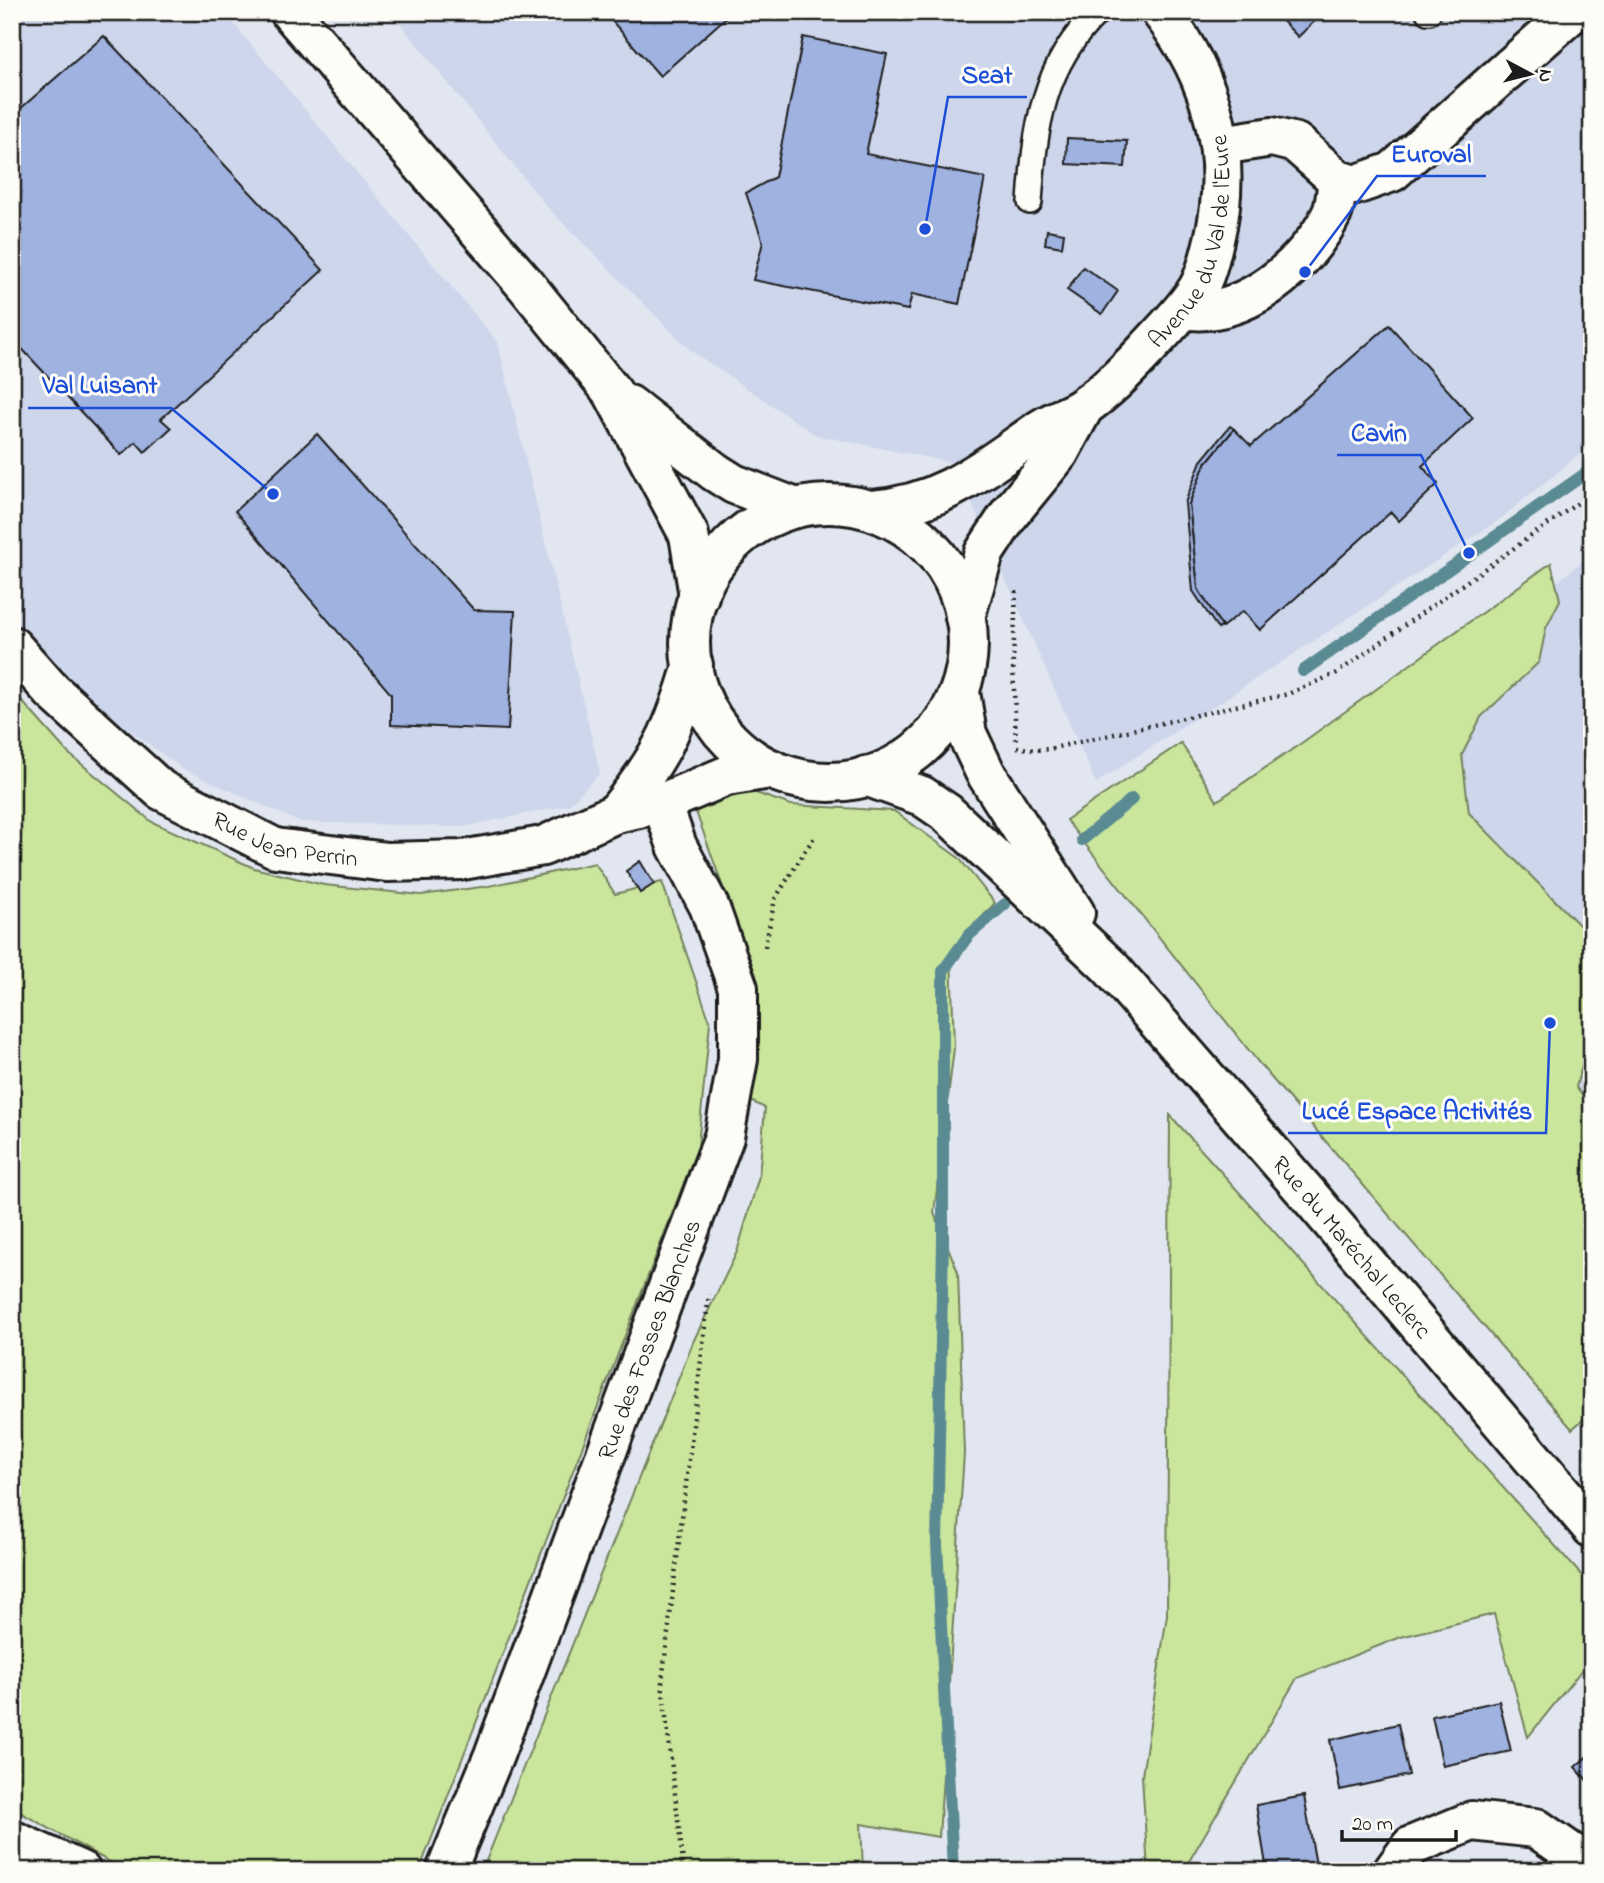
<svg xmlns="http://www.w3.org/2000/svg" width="1604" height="1883" font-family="'Indie Flower',sans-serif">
  <rect width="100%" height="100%" fill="#e1e6f0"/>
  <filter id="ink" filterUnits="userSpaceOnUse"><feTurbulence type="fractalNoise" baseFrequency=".0143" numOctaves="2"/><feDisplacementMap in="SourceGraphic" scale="14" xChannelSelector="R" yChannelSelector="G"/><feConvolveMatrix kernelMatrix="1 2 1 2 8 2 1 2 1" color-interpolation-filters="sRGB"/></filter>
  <g filter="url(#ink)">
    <g fill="#cdd6eb">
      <path d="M12 12H224L498 343 600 773 569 805 462 827 299 822 183 769 12 644Z"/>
      <path d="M391 12H1592V444L1499 520 1096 783 954 463 816 435 690 350 547 207Z"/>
      <path d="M1592 553V1356L1427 690Z"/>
    </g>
    <g fill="#cae69d" stroke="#73815c" stroke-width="2">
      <path d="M1551 563 1560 600 1546 628 1539 662 1481 717 1462 755 1469 813 1592 938V1031L1576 1087 1592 1109V1412L1572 1429 1263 1068 1066 820 1181 743 1217 801 1303 742Z"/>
      <path d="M12 690 68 753 152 822 254 868 324 885 421 895 489 886 595 863 615 894 662 882 710 1022 698 1146 419 1871H126L12 1808Z"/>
      <path d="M750 791 791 805 894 811 959 858 995 903 951 951 954 1048 934 1213 958 1272 964 1453 939 1837 861 1824 863 1871H482L694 1340 737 1252 759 1176 765 1108 743 1097 752 1011 749 960 695 809Z"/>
      <path d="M1170 1115 1592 1587V1663L1588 1662 1528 1737 1494 1614 1401 1637 1297 1678 1188 1863 1189 1871H1148L1142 1776 1167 1615Z"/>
    </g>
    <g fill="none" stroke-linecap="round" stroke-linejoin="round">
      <g stroke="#5a8a92" stroke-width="12">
        <path d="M1303 671 1592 469"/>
        <path d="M1082 840 1132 799"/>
        <path d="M953 1871 937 1544 943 1241V971L968 936 1005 904"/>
      </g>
    </g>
    <g fill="#9fb2e0" stroke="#1c1c1c" stroke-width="2">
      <path d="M604 12H732L660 76Z"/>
      <path d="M1274 12H1324L1298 37Z"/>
      <path d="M104 36 323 270 161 419 171 428 145 452 136 442 121 455 12 338V116Z"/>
      <path d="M803 37 887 54 866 154 985 178 959 304 912 294 908 310 753 280 763 242 746 193 775 177Z"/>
      <path d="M1067 138 1127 141 1125 167 1066 164Z"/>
      <path d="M1047 230 1064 233 1062 247 1045 244Z"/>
      <path d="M1083 267 1118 291 1102 314 1067 290Z"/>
      <path d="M1389 325 1473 418 1422 466 1438 484 1399 521 1391 512 1260 630 1243 611 1222 627 1198 589 1189 504 1205 464 1234 429 1251 446Z"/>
      <path d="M1230 426 1234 429 1205 464 1189 504 1198 589 1222 627 1218 629 1193 591 1185 503 1201 461Z"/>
      <path d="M317 434 474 610 515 611 508 730 391 725V694L235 511Z"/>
      <path d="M640 861 654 884 640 893 626 871Z"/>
      <path d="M1499 1701 1511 1751 1443 1766 1432 1716Z"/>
      <path d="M1398 1724 1409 1775 1340 1790 1330 1740Z"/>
      <path d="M1592 1752V1786L1575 1767Z"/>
      <path d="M1304 1796 1317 1871H1267L1256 1805Z"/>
    </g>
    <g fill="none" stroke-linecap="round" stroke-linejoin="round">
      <defs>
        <g id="lane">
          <path d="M1428 12H1429"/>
          <path d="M1030 202C1035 129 1042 65 1098 12"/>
        </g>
        <g id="street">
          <path d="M1221 145 1272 137 1296 143 1338 180 1355 185 1392 172 1573 12"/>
          <path d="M1184 309C1243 320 1308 264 1332 213 1336 203 1336 191 1338 180"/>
          <path id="s1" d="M872 510C944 504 984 468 1041 429 1054 420 1070 416 1083 407 1106 392 1127 370 1146 350 1163 331 1183 312 1197 290 1206 276 1210 256 1214 240 1234 158 1213 78 1161 12"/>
          <path d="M965 617 984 553 1010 513 1059 453 1084 407"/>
          <path id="s2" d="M12 646 52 691 161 790 275 848 387 862 462 860 543 846 616 813 662 803 726 776 771 769"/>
          <path d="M616 813C659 760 674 731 693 665"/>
          <path d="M12 1840 81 1871"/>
          <path id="s3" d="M446 1871 494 1755 724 1137 738 1059V988L709 906 677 846 662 803"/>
          <path d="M1393 1871 1411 1846 1472 1821 1536 1828 1592 1867"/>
        </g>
        <g id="secondary">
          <path d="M290 12 525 284 613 393 689 535 699 596"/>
          <path d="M629 405 715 472 734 484 796 508"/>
          <circle cx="829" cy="643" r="139"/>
          <path d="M960 692 967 734 985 772 1075 913"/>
          <path id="s4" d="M866 776 922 796 947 813 1110 967 1306 1192 1592 1528"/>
        </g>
      </defs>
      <use href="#lane" stroke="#1c1c1c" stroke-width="28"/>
      <use href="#street" stroke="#1c1c1c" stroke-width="44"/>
      <use href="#secondary" stroke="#1c1c1c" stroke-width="44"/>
      <g stroke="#1c1c1c" stroke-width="4.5" stroke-dasharray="2 5" stroke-linecap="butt">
        <path d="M1016 591 1013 662 1016 743"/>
        <path d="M1017 747 1034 750 1049 749 1288 694 1337 673 1592 493"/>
        <path d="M765 947 775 899 816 834"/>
        <path d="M684 1871 662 1682 709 1294"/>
      </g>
      <use href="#lane" stroke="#fdfcf7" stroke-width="23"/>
      <use href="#street" stroke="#fdfcf7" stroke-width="38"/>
      <use href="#secondary" stroke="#fdfcf7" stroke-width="38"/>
    </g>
  </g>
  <g text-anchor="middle" stroke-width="6" stroke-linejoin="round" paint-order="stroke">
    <g font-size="24" fill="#1c1c1c" stroke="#fdfcf7">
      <text dy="8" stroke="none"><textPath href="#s1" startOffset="446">Avenue du Val de l'Eure</textPath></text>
      <text dy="8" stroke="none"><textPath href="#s2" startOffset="343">Rue Jean Perrin</textPath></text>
      <text dy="8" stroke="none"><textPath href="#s4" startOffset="684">Rue du Maréchal Leclerc</textPath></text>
      <text dy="8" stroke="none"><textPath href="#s3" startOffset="569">Rue des Fosses Blanches</textPath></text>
    </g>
  </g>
  <path fill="none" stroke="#1d4ed8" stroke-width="2.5" d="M925 229L948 97H1027M1305 272L1377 176H1486M273 494L171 408H28M1469 553L1421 455H1337M1550 1023L1546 1133H1288"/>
  <g fill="#1d4ed8" stroke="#fdfcf7" stroke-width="2.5">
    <circle cx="925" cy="229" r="7"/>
    <circle cx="1305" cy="272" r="7"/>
    <circle cx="273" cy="494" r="7"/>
    <circle cx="1469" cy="553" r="7"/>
    <circle cx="1550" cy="1023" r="7"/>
  </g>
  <g font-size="26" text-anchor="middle" font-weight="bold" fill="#1d4ed8" stroke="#fdfcf7" stroke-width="6" stroke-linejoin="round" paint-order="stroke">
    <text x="987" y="83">Seat</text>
    <text x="1431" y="162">Euroval</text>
    <text x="100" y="393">Val Luisant</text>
    <text x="1379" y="441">Cavin</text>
    <text x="1417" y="1119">Lucé Espace Activités</text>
  </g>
  <rect width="1604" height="1883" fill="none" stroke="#fdfcf7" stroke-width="42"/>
  <rect x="21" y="21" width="1562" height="1841" fill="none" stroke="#1c1c1c" stroke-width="2.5" filter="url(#ink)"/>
  <g transform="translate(1530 74) rotate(97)" stroke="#fdfcf7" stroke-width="5" paint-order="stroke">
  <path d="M0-5L12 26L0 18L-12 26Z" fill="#1c1c1c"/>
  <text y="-10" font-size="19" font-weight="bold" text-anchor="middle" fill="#1c1c1c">N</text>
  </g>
  <path d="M1342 1830v10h114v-10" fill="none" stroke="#1c1c1c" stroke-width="3.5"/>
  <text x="1352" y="1830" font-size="21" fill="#1c1c1c" stroke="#fdfcf7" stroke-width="5" paint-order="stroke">20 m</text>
</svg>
